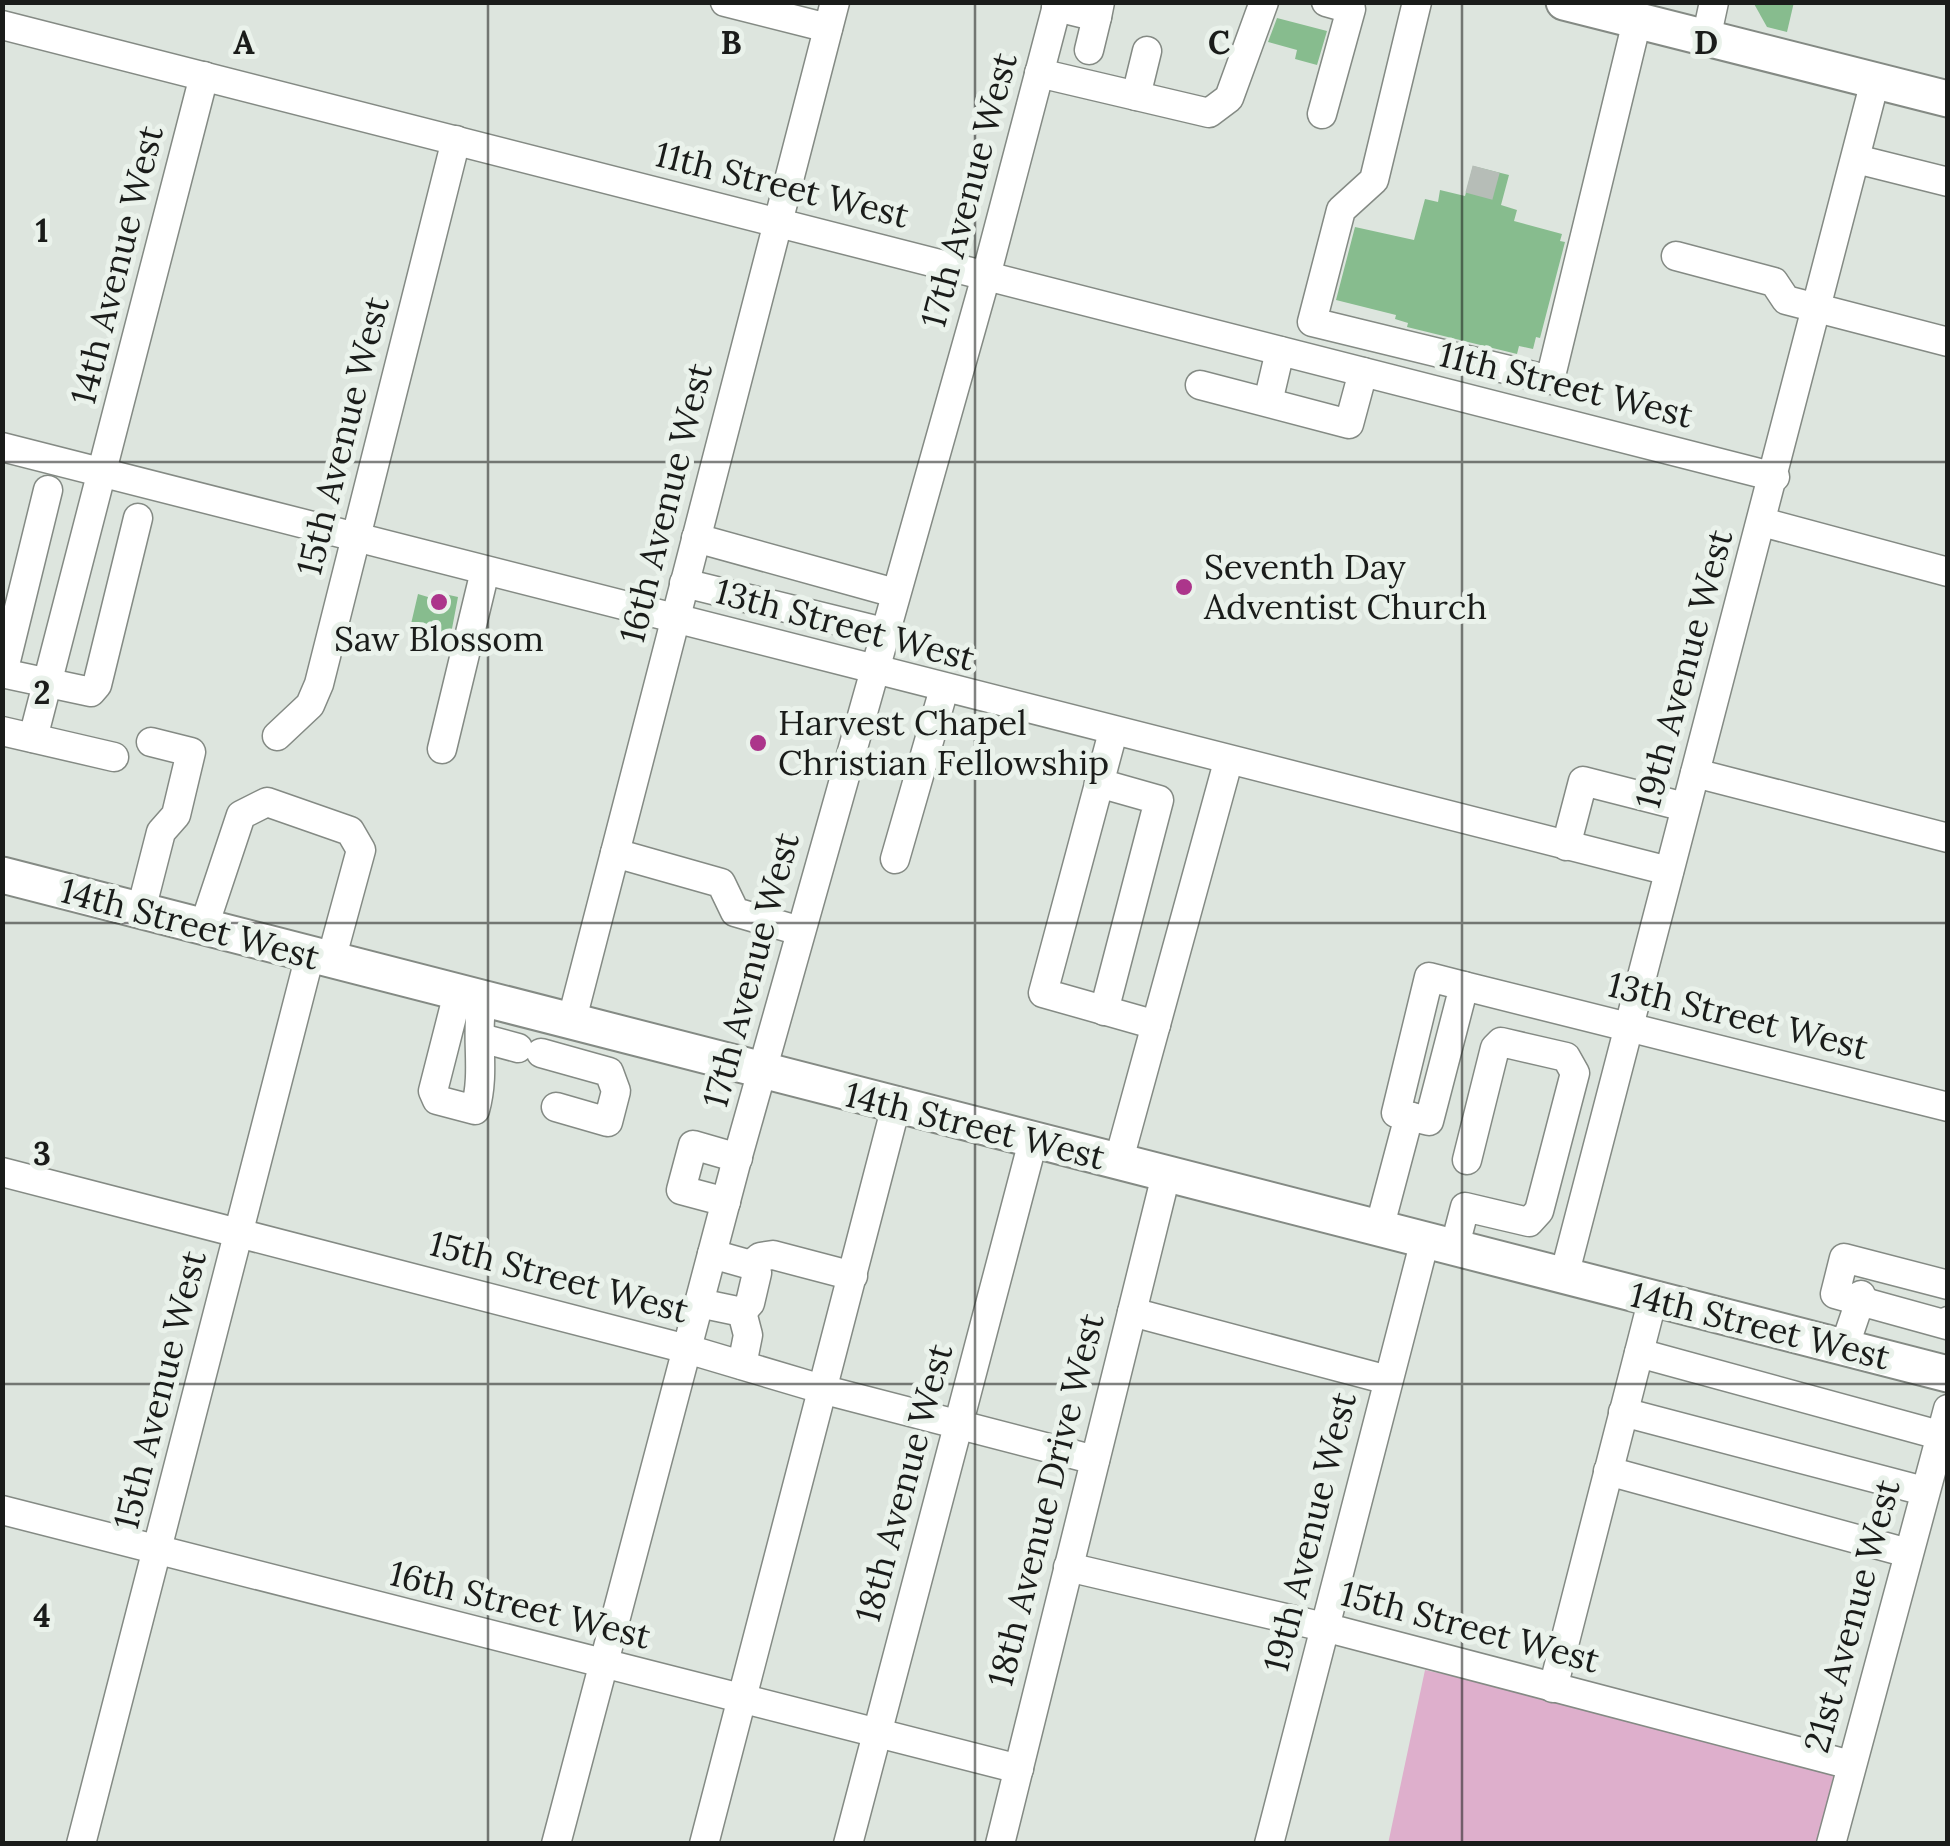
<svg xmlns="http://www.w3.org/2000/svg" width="1950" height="1846" font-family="Lora,serif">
  <rect width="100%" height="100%" fill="#dde5de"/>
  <path fill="#deafcc" d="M1425 1670 1542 1696 1834 1772 1819 1843 1388 1844Z"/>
  <g fill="#87bc8e">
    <path d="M1753 2H1794L1787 32 1767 27Z"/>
    <path d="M1277 18 1327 31 1317 65 1295 59 1297 50 1268 42Z"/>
    <path d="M1473 166 1509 175 1501 205 1517 210 1514 221 1562 234 1560 241 1565 242 1540 338 1536 337 1533 349 1519 346 1517 354 1407 327 1408 323 1395 319 1396 315 1336 300 1355 227 1414 240 1425 199 1438 202 1440 190 1465 196Z"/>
    <path d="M440 593 458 597 447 655 426 649 431 630 411 624 418 594 438 600Z"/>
  </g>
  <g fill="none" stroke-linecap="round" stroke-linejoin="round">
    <path stroke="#b6bdb7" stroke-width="28" stroke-dasharray="28 14" stroke-linecap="butt" d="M1469 179 1506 189"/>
    <defs>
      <g id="minor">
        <path d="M725 2 828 28"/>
        <path d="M1417 2 1374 180 1341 210 1312 322 1550 380 1637 21"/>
        <path d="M1056 7 1097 17 1100 2"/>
        <path d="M2 25 1775 477"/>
        <path d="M1706 39 1714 2"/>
        <path d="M1089 50 1097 17"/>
        <path d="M1039 73 1209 113 1229 98 1264 2"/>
        <path d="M1136 96 1147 51"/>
        <path d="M1322 114 1351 9 1326 2"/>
        <path d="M1856 159 1948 182"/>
        <path d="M1676 256 1774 282 1786 300 1948 342"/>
        <path d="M1200 385 1349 424 1363 372"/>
        <path d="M1268 402 1280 351"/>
        <path d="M2 447 1669 871"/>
        <path d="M1762 522 1948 572"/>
        <path d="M696 538 895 593"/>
        <path d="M684 583 884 632"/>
        <path d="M2 673 91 692 97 685 138 518"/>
        <path d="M3 673 48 490"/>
        <path d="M2 731 114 757"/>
        <path d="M1113 732 1043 993 1156 1025"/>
        <path d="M277 736 310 705 319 684 456 140"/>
        <path d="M33 738 204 76"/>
        <path d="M442 749 485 571"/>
        <path d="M1695 773 1948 838"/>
        <path d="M1099 783 1159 800 1104 1011"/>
        <path d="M1566 846 1583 781 1685 807"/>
        <path d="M615 853 721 883 735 912 800 931"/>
        <path d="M895 859 944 689"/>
        <path d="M141 910 161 832 176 815 191 752 151 742"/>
        <path d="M204 926 241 815 267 802 350 831 361 850 331 960"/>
        <path d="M1429 977 1464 986 1429 1121 1396 1113Z"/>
        <path d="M1464 986 1948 1107"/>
        <path d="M458 993 433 1091 437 1100 475 1110C486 1071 475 1037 482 1000"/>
        <path d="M571 1023 835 2"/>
        <path d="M481 1038 518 1048"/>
        <path d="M541 1053 609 1072 616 1091 608 1122 556 1107"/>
        <path d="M1118 1163 1228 762"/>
        <path d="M2 1172 687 1349 825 1390 1095 1460"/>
        <path d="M726 1202 681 1190 693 1145 738 1158"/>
        <path d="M1379 1229 1409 1116"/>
        <path d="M1454 1249 1465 1207 1529 1222 1539 1211 1575 1073 1566 1057 1501 1042 1495 1048 1467 1160"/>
        <path d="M751 1265 760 1257 773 1255 853 1276"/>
        <path d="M1564 1276 1875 81"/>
        <path d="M1861 1295 1860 1301 1835 1294 1844 1258 1948 1285"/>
        <path d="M699 1303 742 1312 750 1303 757 1273 751 1265 712 1254"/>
        <path d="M1132 1312 1388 1380"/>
        <path d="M1844 1348 1860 1301 1947 1325 1948 1321"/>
        <path d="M1639 1353 1939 1435"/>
        <path d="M742 1365 748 1335 742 1312"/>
        <path d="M1623 1412 1924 1491"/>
        <path d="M1608 1471 1908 1553"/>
        <path d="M2 1510 1019 1769"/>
        <path d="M1068 1567 1324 1627 1851 1765"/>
        <path d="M1553 1688 1653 1298"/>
        <path d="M81 1844 310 955"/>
        <path d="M556 1844 736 1163 986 276 1058 2"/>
        <path d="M704 1844 896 1106"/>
        <path d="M848 1844 1033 1141"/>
        <path d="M1000 1844 1166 1175"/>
        <path d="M1269 1844 1425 1240"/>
        <path d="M1831 1844 1948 1409"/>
      </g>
      <g id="major">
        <path d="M1564 2 1948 99"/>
        <path d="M2 875 1948 1374"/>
      </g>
    </defs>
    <use href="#minor" stroke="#848a84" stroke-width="31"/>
    <use href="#major" stroke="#848a84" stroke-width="39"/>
    <use href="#minor" stroke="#fff" stroke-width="28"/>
    <use href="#major" stroke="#fff" stroke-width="35"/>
  </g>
  <path fill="none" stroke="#1a1c1a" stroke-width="2.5" stroke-opacity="0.55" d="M488 2V1844M975 2V1844M1462 2V1844M2 462H1948M2 923H1948M2 1384H1948"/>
  <g fill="#ac358b" stroke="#eaf2eb" stroke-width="4">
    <circle cx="1184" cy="587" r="10"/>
    <circle cx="439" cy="602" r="10"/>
    <circle cx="758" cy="743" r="10"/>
  </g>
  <g text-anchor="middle" stroke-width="10" stroke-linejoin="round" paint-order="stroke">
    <g font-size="35" fill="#1a1c1a" stroke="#eaf2eb">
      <text transform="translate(782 185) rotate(14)" y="12">11th Street West</text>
      <text transform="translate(969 190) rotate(-75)" y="12">17th Avenue West</text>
      <text transform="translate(117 265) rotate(-76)" y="12">14th Avenue West</text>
      <text transform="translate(1566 385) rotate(14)" y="12">11th Street West</text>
      <text transform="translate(343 436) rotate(-76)" y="12">15th Avenue West</text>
      <text transform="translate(666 503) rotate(-76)" y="12">16th Avenue West</text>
      <text transform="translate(845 625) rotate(15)" y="12">13th Street West</text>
      <text transform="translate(1684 669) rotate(-75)" y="12">19th Avenue West</text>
      <text transform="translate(190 924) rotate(15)" y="12">14th Street West</text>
      <text transform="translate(751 970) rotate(-75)" y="12">17th Avenue West</text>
      <text transform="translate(1738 1016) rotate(14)" y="12">13th Street West</text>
      <text transform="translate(975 1126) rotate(14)" y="12">14th Street West</text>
      <text transform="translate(559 1277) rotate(15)" y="12">15th Street West</text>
      <text transform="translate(1760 1326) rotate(14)" y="12">14th Street West</text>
      <text transform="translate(160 1390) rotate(-76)" y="12">15th Avenue West</text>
      <text transform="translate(904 1483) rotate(-75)" y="12">18th Avenue West</text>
      <text transform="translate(1046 1500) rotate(-76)" y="12">18th Avenue Drive West</text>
      <text transform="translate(1310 1532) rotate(-76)" y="12">19th Avenue West</text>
      <text transform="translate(520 1605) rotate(14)" y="12">16th Street West</text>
      <text transform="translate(1852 1616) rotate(-75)" y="12">21st Avenue West</text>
      <text transform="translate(1470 1627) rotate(15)" y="12">15th Street West</text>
    </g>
    <g font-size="35" fill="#1a1c1a" stroke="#eaf2eb" text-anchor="start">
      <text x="1204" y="579">Seventh Day<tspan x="1204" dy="40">Adventist Church</tspan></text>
      <text x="439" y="651" text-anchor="middle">Saw Blossom</text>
      <text x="778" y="735">Harvest Chapel<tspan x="778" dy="40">Christian Fellowship</tspan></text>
    </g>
  </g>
  <g font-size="32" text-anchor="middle" font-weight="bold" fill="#1a1c1a" stroke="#eaf2eb" stroke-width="10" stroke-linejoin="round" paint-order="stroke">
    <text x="244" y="54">A</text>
    <text x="731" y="54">B</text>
    <text x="1219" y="54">C</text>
    <text x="1706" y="54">D</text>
    <text x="42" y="242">1</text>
    <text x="42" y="704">2</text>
    <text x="42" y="1165">3</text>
    <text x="42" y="1627">4</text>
  </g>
  <rect width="1950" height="1846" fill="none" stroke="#1a1c1a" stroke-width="10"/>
</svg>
